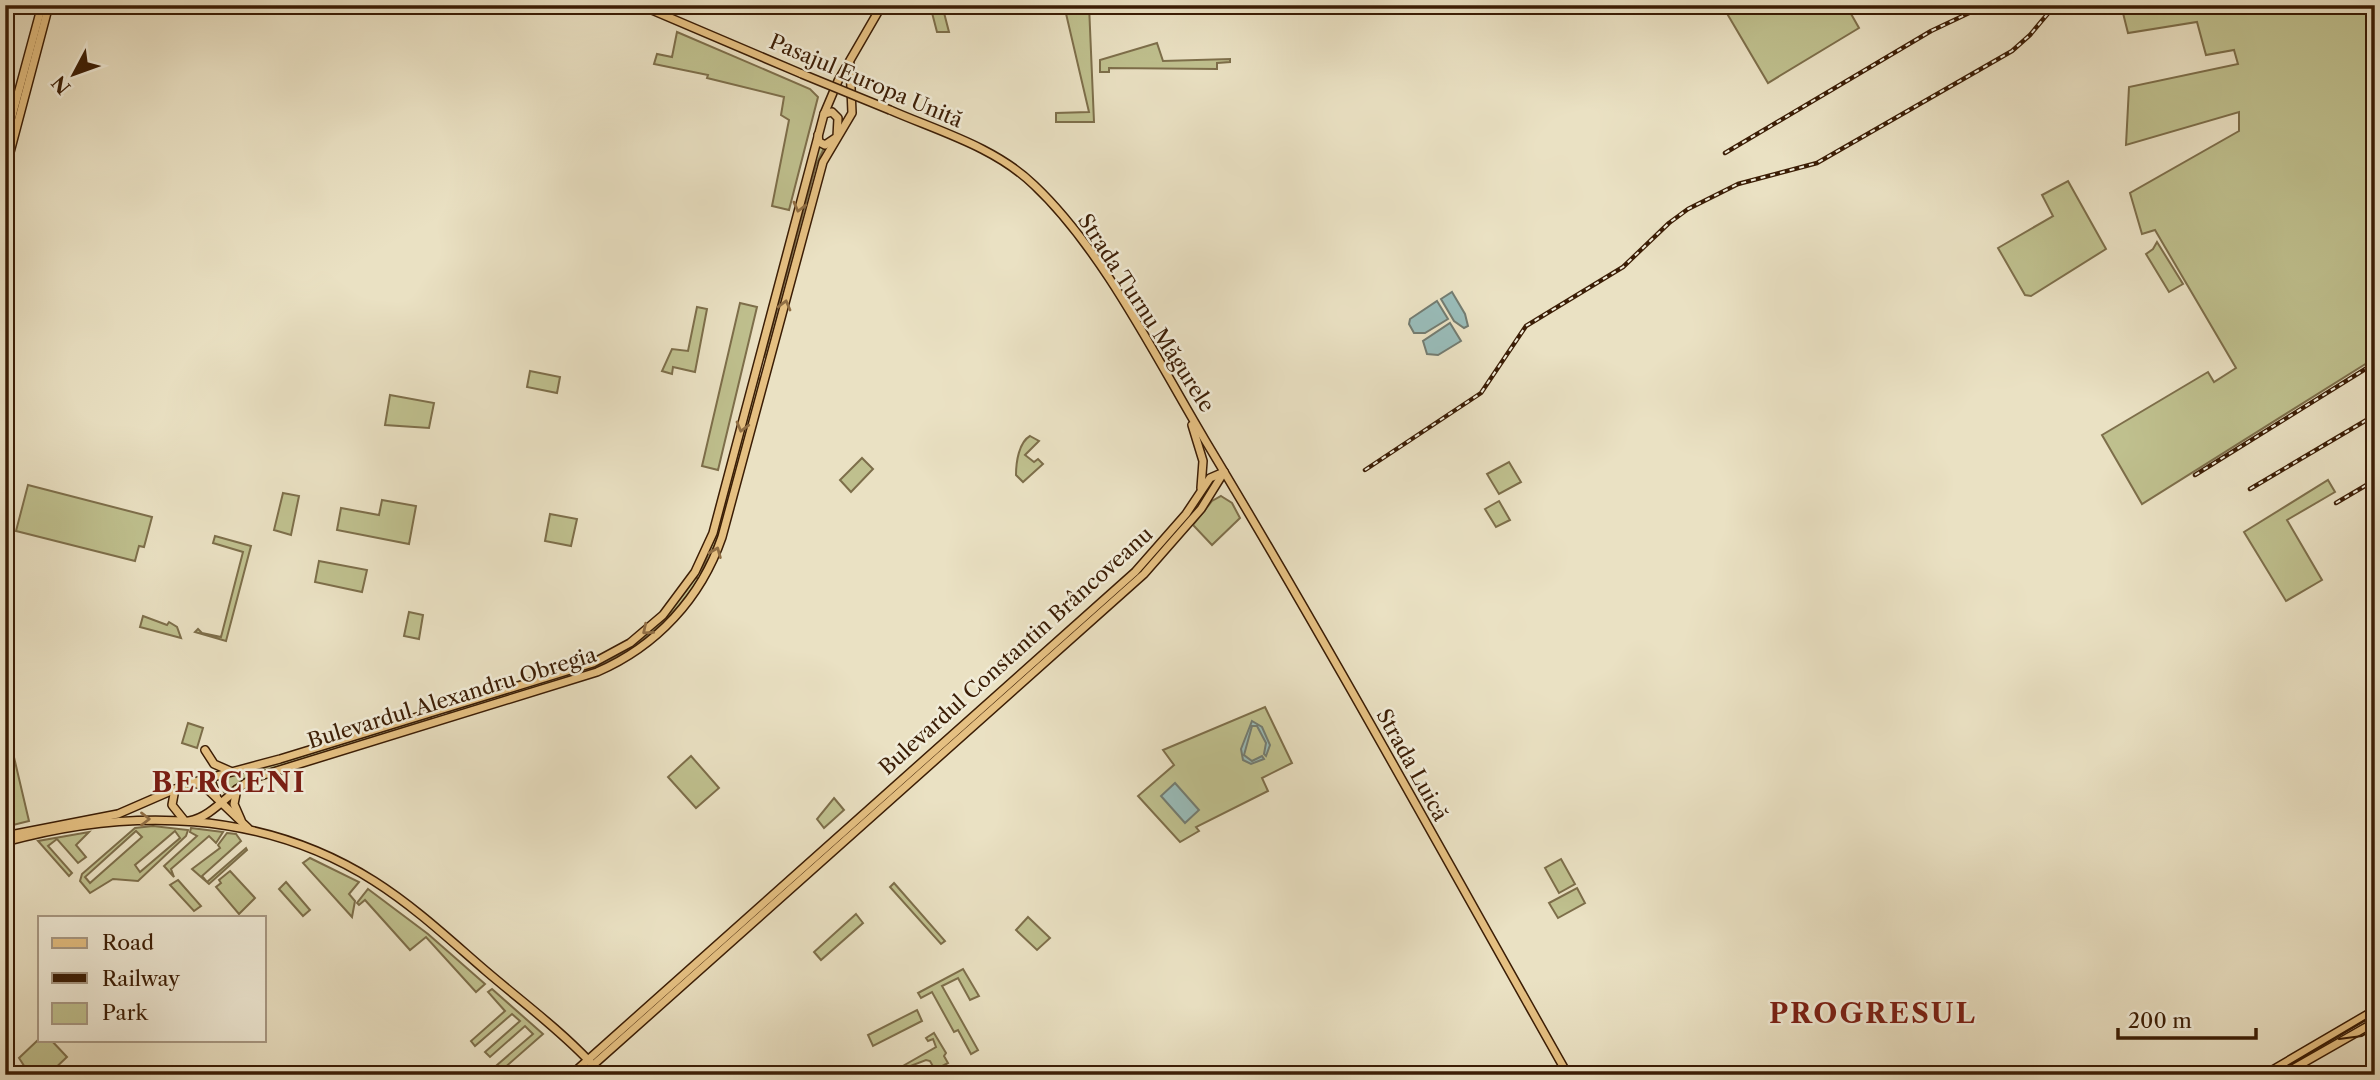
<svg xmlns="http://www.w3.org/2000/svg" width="2380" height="1080" font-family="'Libre Caslon Text',serif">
  <rect width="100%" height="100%" fill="#eae1c3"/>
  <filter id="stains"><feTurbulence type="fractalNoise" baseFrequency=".00286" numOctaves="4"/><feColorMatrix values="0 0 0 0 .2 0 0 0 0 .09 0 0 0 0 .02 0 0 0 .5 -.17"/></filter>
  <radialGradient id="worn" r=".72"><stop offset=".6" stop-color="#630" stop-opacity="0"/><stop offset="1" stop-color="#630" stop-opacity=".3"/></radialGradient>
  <g fill="#bfc08e" stroke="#7d6e4a" stroke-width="2" fill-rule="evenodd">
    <path d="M930 5H942L949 32H937Z"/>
    <path d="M1064 5H1089L1094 122H1056V113L1089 112Z"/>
    <path d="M1722 5H1846L1859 28 1768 83Z"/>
    <path d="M2121 5H2375V358L2142 504 2102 435 2208 372 2214 382 2236 368 2155 230 2142 234 2130 193 2239 131V112L2126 145 2129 87 2238 64 2234 50 2206 55 2197 22 2128 33Z"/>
    <path d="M677 32 810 89 818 97 789 210 772 206 789 120 781 115 784 97 707 78 708 75 654 64 657 54 672 57Z"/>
    <path d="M1157 43 1163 61 1230 59V62L1217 63V69L1109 68V72H1100V60Z"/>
    <path d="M819 144 825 146 816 165 764 358Z"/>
    <path d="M2068 181 2106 249 2031 296 2025 295 1998 248 2053 216 2042 195Z"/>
    <path d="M2157 242 2183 284 2169 292 2146 254 2153 249Z"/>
    <path d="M740 303 757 307 718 470 702 466Z"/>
    <path d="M697 307 707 309 695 372 673 367 672 374 662 371 672 349 688 351Z"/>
    <path d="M530 371 560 377 557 393 527 387Z"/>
    <path d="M760 378C761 403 717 555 701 573L720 523 757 379Z"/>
    <path d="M390 395 434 403 429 428 385 425Z"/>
    <path d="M1030 436 1039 441 1025 455 1034 462 1038 459 1043 464 1023 482 1016 475C1016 462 1019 442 1030 436Z"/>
    <path d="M862 458 873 469 851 492 840 480Z"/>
    <path d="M1509 462 1521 482 1499 494 1487 474Z"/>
    <path d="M2328 480 2335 492 2287 520 2322 580 2286 601 2244 532Z"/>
    <path d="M28 485 152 517 144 547 139 546 135 561 16 531Z"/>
    <path d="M283 493 299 496 291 535 274 530Z"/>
    <path d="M1221 496 1232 503 1240 518 1212 545 1193 525 1212 501Z"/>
    <path d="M382 500 416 506 409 544 337 530 341 508 379 515Z"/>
    <path d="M1499 501 1510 520 1496 527 1485 509Z"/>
    <path d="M550 514 577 519 571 546 545 541Z"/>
    <path d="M215 536 251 546 226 641 195 632 198 629 202 633 221 637 243 552 213 543Z"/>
    <path d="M319 561 367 570 362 592 315 582Z"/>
    <path d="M695 577 699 579C636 674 552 683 451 714L449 712C463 701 491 698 509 692 589 668 648 652 695 577Z"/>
    <path d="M409 612 423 615 419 639 404 636Z"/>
    <path d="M143 616 167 625 169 622 177 627 181 638 140 627Z"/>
    <path d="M1265 707 1292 763 1262 778 1268 791 1196 827 1199 831 1180 842 1138 796 1174 765 1163 750Z"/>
    <path d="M430 716 432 719 258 773 224 792 219 779Z"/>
    <path d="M5 719 29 821 5 827Z"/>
    <path d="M188 723 203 728 197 748 182 743Z"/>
    <path d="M691 756 719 788 696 808 668 777Z"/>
    <path d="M834 798 844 810 824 828 817 819Z"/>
    <path d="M153 826 188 830 186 836 138 881 113 879 90 893 80 881 82 874 135 828ZM136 831 142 837 90 883 85 877ZM175 831 180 838 140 872 135 865Z"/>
    <path d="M191 828 223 832 216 843 209 836 171 869 174 877 164 866 197 836 190 832Z"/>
    <path d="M89 832 76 845 86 857 78 863 57 839 48 846 72 873 69 876 38 841Z"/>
    <path d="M227 833 236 834 241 841 202 876 207 882 246 848 247 850 209 884 192 869 220 848 218 845Z"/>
    <path d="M310 858 359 882 349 894 355 901 352 917 303 863Z"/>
    <path d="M1561 859 1575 884 1559 893 1545 868Z"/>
    <path d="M230 871 255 898 239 914 216 887 221 883 219 880Z"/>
    <path d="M178 880 201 906 194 911 170 885Z"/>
    <path d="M286 882 310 910 303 916 279 889Z"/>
    <path d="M894 883 945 941 941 944 890 887Z"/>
    <path d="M1577 888 1585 903 1558 918 1549 903Z"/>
    <path d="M368 889 428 934 485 984 476 992 426 937 410 950 365 900 359 905 357 903Z"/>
    <path d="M856 914 863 923 821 960 814 952Z"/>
    <path d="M1028 917 1050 938 1037 950 1016 930Z"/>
    <path d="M963 969 979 996 970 1000 958 978 942 986 978 1050 971 1054 958 1030 954 1032 932 992 921 998 918 993Z"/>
    <path d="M492 989 543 1034 502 1070 497 1065 533 1034 525 1026 490 1057 485 1052 520 1021 512 1014 475 1046 471 1041 505 1011 488 992Z"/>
    <path d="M917 1010 922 1021 873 1046 868 1035Z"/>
    <path d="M934 1033 946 1053 944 1056 948 1063 935 1070 930 1061 926 1060 887 1075 936 1047 933 1039 928 1041 926 1038Z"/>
    <path d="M40 1038 51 1040 67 1057 48 1075H30L19 1058Z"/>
  </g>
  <g fill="#99bcb9" stroke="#737c71" stroke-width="2">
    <path d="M1452 292 1465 314 1468 326 1464 328 1454 321 1441 299Z"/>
    <path d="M1437 301 1448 319 1425 333H1414L1409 324 1410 319Z"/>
    <path d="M1450 323 1461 341 1438 355 1427 354 1423 341Z"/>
    <path d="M1252 721 1262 727 1270 745 1266 756 1264 754 1266 743 1257 726H1252L1244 755 1252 761 1262 756 1264 759 1251 764 1243 760 1241 749Z"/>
    <path d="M1175 783 1199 810 1185 823 1161 796Z"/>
  </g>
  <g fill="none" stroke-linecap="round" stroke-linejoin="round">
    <defs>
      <g id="major">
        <path d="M640 5 802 74"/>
        <path d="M890 110C938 131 995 147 1034 185 1103 250 1156 358 1205 440 1331 649 1448 863 1568 1075"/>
        <path d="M818 135 819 142 825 145 837 137 838 118 832 112 824 114"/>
        <path d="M5 142 42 5"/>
        <path d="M5 171 49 5"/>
        <path d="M1192 425 1203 461 1201 488"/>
        <path d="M205 750 214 764 230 771"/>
        <path d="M210 777 217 798"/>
        <path d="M193 782 206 788 248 828"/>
        <path d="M175 789 172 805 184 820"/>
        <path d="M237 789 234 804 241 820"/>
        <path d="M189 821C214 817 232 787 257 777L597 672C657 646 701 598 722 537L823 162 852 113 850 64"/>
        <path d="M5 836 118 814 187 784 280 759 593 663 630 643 663 615 695 572 713 533 824 114 838 81 882 5"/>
        <path d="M5 842C130 807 262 810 374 881 415 907 450 940 486 971 521 1001 559 1029 590 1062"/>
        <path d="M571 1075 1135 572 1186 514 1210 478 1224 472"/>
        <path d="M582 1075 1144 574 1201 509 1224 472"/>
        <path d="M2264 1075 2375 1010"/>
        <path d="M2282 1075 2375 1022"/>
      </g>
    </defs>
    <use href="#major" stroke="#3b1d05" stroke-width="10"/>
    <use href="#major" stroke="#e5c082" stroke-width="7"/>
    <g stroke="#3b1d05" stroke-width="2">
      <path d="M2339 1039 2362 1036 2375 1028"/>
      <path d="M2272 1075 2375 1014"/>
    </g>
    <defs>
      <g id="rail">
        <path d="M1725 153 1931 31 1986 5"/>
        <path d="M1365 470 1481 393 1526 326 1623 267 1669 223 1688 209 1738 184 1817 163 2012 51 2030 35 2055 5"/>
        <path d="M2195 475 2375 363"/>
        <path d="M2250 489 2375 415"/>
        <path d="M2336 503 2375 480"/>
      </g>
    </defs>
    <use href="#rail" stroke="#3b1d05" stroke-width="4.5"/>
    <use href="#rail" stroke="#f1ecd8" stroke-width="2" stroke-dasharray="5" stroke-linecap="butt"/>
    <defs>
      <path id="major-bridge" d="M802 74 890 110"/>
    </defs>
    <use href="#major-bridge" stroke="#3b1d05" stroke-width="10" stroke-linecap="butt"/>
    <use href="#major-bridge" stroke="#e5c082" stroke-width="7"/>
  </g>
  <defs><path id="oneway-chevron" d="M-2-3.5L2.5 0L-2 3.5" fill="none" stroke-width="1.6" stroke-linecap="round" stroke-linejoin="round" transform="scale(1.75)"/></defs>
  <g stroke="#906e44">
    <use href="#oneway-chevron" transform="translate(799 207) rotate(104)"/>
    <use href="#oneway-chevron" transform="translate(785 305) rotate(-75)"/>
    <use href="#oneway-chevron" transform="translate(742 427) rotate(105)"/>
    <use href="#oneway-chevron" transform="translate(716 552) rotate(-68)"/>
    <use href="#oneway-chevron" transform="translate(647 630) rotate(140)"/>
    <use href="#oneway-chevron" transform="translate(145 819)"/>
  </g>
  <g text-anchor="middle" stroke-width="5" stroke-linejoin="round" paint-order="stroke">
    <g font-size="21" fill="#3b1d05" stroke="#f1ecd8">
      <text transform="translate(866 81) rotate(23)" y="7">Pasajul Europa Unită</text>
      <text transform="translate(1146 313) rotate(57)" y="7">Strada Turnu Măgurele</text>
      <text transform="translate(1016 651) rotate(-42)" y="7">Bulevardul Constantin Brâncoveanu</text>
      <text transform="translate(452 698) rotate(-17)" y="7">Bulevardul Alexandru Obregia</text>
      <text transform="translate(1412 765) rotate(61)" y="7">Strada Luică</text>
    </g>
    <g font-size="28" font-weight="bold" letter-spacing="2" fill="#7a1f14" stroke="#f1ecd8">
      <text x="229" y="792">BERCENI</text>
      <text x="1873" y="1023">PROGRESUL</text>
    </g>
  </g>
  <rect width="2380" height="1080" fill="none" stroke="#eae1c3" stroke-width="28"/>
  <rect x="7" y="7" width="2366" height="1066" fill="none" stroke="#3b1d05" stroke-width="3.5"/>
  <rect x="14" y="14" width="2352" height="1052" fill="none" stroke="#3b1d05" stroke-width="2"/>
  <rect x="38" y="916" width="228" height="126" fill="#f1ecd8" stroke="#a89984" stroke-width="2"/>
  <rect x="52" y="938" width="35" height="10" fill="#e5c082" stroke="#a89984" stroke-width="2"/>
  <text x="102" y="950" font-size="21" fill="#3b1d05">Road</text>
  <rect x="52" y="973" width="35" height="10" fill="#3b1d05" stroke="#a89984" stroke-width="2"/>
  <text x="102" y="986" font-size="21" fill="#3b1d05">Railway</text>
  <rect x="52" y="1003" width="35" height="21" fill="#bfc08e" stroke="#a89984" stroke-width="2"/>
  <text x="102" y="1020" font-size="21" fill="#3b1d05">Park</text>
  <g transform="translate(74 74) rotate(229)" stroke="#f1ecd8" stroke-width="5" paint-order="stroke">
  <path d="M0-5L12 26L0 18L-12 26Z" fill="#3b1d05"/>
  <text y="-10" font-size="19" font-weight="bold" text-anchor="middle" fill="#3b1d05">N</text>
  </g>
  <path d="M2118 1028v10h138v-10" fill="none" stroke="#3b1d05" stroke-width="3.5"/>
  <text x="2128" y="1028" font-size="21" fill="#3b1d05" stroke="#f1ecd8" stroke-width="5" paint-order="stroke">200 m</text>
  <rect width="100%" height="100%" filter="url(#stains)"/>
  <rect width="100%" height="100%" fill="url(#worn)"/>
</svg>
